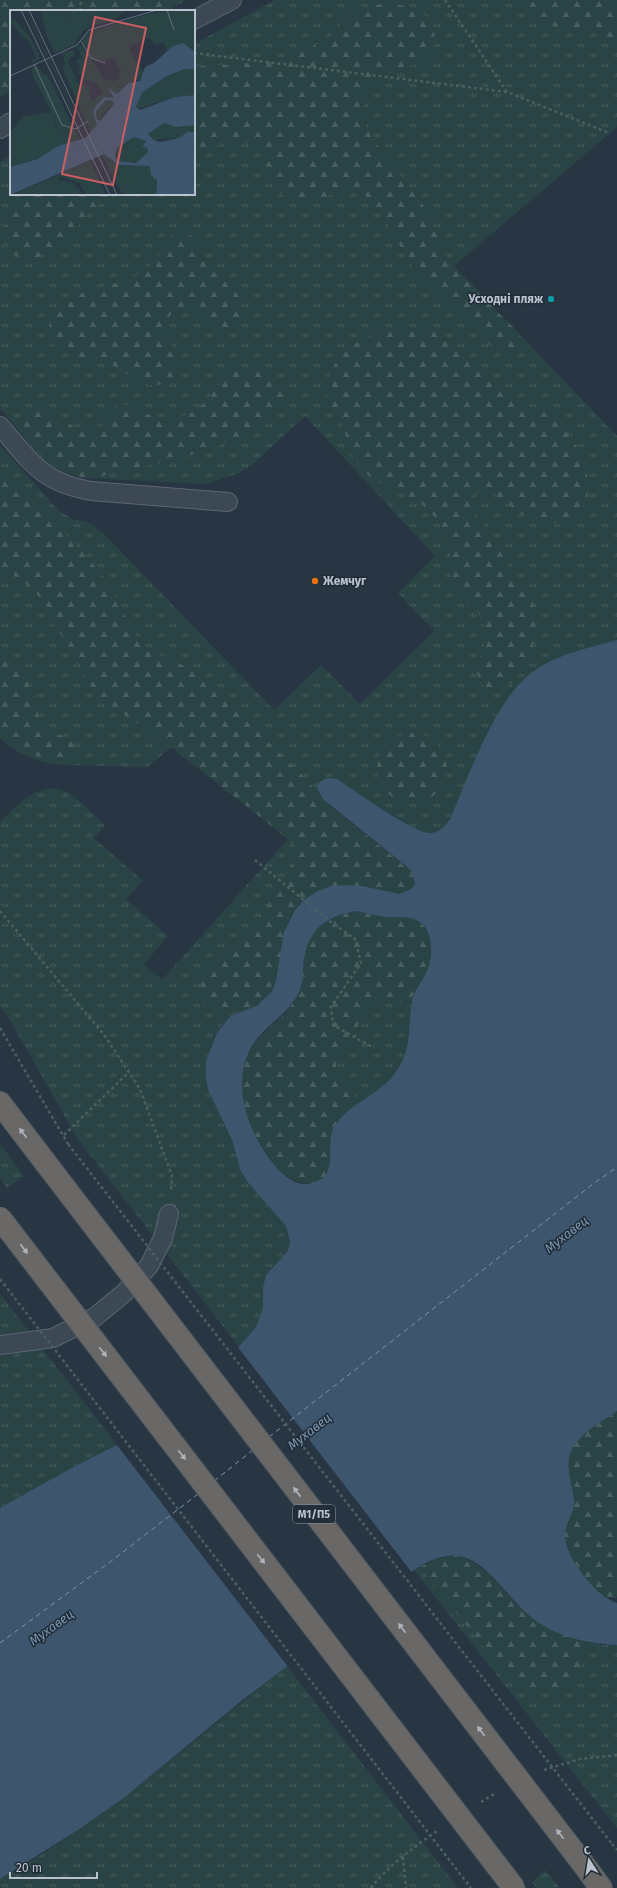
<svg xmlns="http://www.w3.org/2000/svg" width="617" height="1888" font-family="'Fira Sans',sans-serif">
  <defs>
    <pattern id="grass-tufts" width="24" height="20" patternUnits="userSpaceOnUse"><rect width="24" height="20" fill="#2a4445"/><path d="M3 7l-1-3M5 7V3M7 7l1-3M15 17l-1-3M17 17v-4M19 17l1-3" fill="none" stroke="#475d5f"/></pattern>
    <pattern id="forest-firs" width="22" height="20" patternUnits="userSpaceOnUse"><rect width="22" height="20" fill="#2a4445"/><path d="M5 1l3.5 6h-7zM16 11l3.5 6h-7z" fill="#475d5f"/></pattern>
  </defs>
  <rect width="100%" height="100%" fill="#283644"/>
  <g fill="url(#grass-tufts)">
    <path d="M275 0H617V127L454 266 617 436V640L560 657 496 718 450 819C445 826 440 832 431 833 414 834 354 790 337 779L319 793 278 965 235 1014 222 1025 206 1061V1080L209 1092 232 1140 240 1169 286 1226 290 1241 288 1251 273 1267 263 1288V1308L256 1327 239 1347 77 1138 10 1020 0 1007V822C18 805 41 778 68 793 79 799 96 817 105 825L94 838 143 881 126 899 168 936 144 964 162 980 288 839 171 747 148 767 63 765C40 763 17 755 0 738V445L59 511 75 520 86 521 103 533 274 710 321 665 360 704 434 631 398 593 435 556 305 416 252 465 239 473 206 484 88 478 61 471 48 463 38 454 0 408V162L11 154V194H194V44Z"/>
    <path d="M430 939 411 1011V1027L408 1047 401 1063 392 1077 379 1090 344 1114 333 1128 269 1027Z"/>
    <path d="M0 1144 24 1176 7 1188 0 1178Z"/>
    <path d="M0 1294 117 1445 0 1508Z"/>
    <path d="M420 1567 568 1636 602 1645H617V1828L414 1570Z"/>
    <path d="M287 1666 458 1888H0V1879C43 1855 85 1827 124 1797 180 1755 232 1708 287 1666Z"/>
    <path d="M545 1870 560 1888H537L532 1882Z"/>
  </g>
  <g fill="url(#forest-firs)">
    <path d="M0 0H187L166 11H11V91L0 97Z"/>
    <path d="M529 0H617V46C588 23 566 33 536 21L530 11Z"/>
    <path d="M388 3C400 5 416 6 425 15 438 27 439 54 422 62 417 65 410 65 404 67 388 72 362 84 363 105 363 141 399 169 418 197 433 219 437 246 454 267 474 290 497 311 518 332L522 341 519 348 513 352 504 354 494 349 455 304 417 273 406 257 383 216 371 200 357 190 343 191 307 203 290 199 279 192 271 177 263 151 253 144 237 139 224 142 194 159V66C238 65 282 63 322 42 335 35 341 21 353 13 363 6 377 5 388 3Z"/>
    <path d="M16 194H116L95 207 82 220 73 235 61 247 38 257 24 259 14 254 6 244 3 233 11 215Z"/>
    <path d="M184 232 198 240 207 267 234 289 240 299 242 315C232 330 227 332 209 329L201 315 189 307 174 310C153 339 175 337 178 363 178 369 175 375 171 379 149 398 124 368 104 361 97 359 90 359 83 358 74 355 65 352 56 348L49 332 50 314 68 299 95 288 125 281 145 271 157 258 173 235Z"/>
    <path d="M403 329C411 329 422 327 430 330 465 341 477 378 507 396 520 404 536 407 549 415 574 430 602 483 581 510 577 515 569 518 563 521 545 528 525 517 510 506 504 501 495 493 487 491 481 490 475 494 470 497 470 516 485 524 494 539 500 547 502 557 507 565 510 570 515 574 519 578 532 592 537 609 537 628 537 645 513 700 490 690 484 688 480 683 478 677 474 664 484 652 485 639 486 602 461 609 452 583 448 570 452 556 449 543 447 532 437 518 428 510 411 492 384 491 367 474 360 467 352 456 348 447 347 441 346 435 344 430 339 418 329 406 326 394 325 389 328 379 330 373 346 342 370 333 403 329Z"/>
    <path d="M256 366C275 372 291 382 281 404 278 411 269 417 264 421 222 451 170 461 122 471 111 473 97 479 86 478 61 474 45 461 29 442 23 436 18 431 16 422 25 405 51 414 65 421 70 423 73 427 78 430 83 432 89 433 95 432 106 430 105 413 115 407 127 400 139 412 149 415 159 418 173 418 183 416 203 411 211 391 225 378 233 370 246 368 256 366Z"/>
    <path d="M0 466 89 559 108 583 134 632 143 645 157 654 172 659 192 671 233 707 307 780 329 805 412 872 415 884C402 905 378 888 359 885 355 885 308 897 304 900 302 901 300 904 298 906 270 938 293 1001 242 1012 233 1014 216 1012 207 1006 200 1001 198 992 201 985 211 951 236 943 257 920 264 912 296 863 296 855 296 849 292 844 288 839L158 736 103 702 85 679 81 665 55 626 44 601 24 582 0 566Z"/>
    <path d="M0 645C8 662 24 672 33 689 39 700 36 719 45 729 53 737 72 733 74 746 80 781 8 750 0 727 0 721 0 712 0 706 0 686 0 665 0 645Z"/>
    <circle cx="412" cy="768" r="35"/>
    <path d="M357 911C367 913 377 916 387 917 396 917 406 914 415 918 432 927 435 954 428 970 426 975 423 979 420 983 416 990 414 996 408 1000 395 1008 382 998 372 1004 359 1011 358 1034 349 1046 343 1053 335 1059 336 1069 336 1081 350 1082 356 1090L355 1095C347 1110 331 1125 330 1143 329 1155 334 1166 324 1177 307 1193 283 1176 271 1163 262 1153 254 1136 249 1124 244 1111 241 1093 242 1079 247 1030 284 1027 299 992 304 981 303 971 304 959 307 928 329 916 357 911Z"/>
    <path d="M617 1411V1597L615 1598C611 1597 604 1597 600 1594 587 1586 563 1548 565 1532 566 1521 575 1512 574 1501 572 1484 564 1463 573 1447 582 1432 603 1421 617 1411Z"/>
    <path d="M456 1556C493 1567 494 1584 520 1607 533 1619 567 1636 585 1640L584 1660 575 1675 557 1688 538 1692 518 1687 500 1668 420 1567 438 1558Z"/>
  </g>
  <path fill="#3e566d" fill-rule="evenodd" d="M617 640V1411C603 1421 582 1432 573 1448 563 1464 573 1484 574 1501 575 1513 566 1522 565 1533 563 1555 596 1597 617 1603V1645C592 1644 562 1638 541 1624 496 1596 480 1526 414 1570L240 1702 125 1797 78 1830 0 1879V1508L68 1470 183 1411 256 1327 263 1308V1288L266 1275 288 1251 290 1241 286 1226 246 1180 240 1169 232 1140 209 1092 206 1080V1061L217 1033 228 1019 235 1014 257 1006 272 991 276 980 284 932 295 910 304 900 316 892 331 886 358 885 399 894 411 889 415 884 412 872 407 867 323 799 317 788C320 778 328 777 337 779 354 790 414 834 431 833 440 832 445 826 450 819 469 776 495 698 534 671 558 654 589 648 617 640ZM357 911C367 913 376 916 386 917 400 918 413 914 424 926 433 936 433 959 427 971 423 980 416 988 413 997 406 1028 415 1049 392 1077 375 1097 348 1104 334 1127 324 1144 340 1173 315 1182 289 1193 266 1156 256 1137 241 1109 235 1071 254 1043 267 1024 288 1014 298 994 305 982 302 970 304 958 310 927 328 916 357 911Z"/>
  <path fill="#283644" d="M237 1346 413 1574 289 1668 116 1444 182 1410Z"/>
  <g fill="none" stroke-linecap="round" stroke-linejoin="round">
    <g stroke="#7a96af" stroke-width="1" stroke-dasharray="5 4" stroke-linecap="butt">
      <path d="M269 1437 593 1184 617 1167"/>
      <path d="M214 1481 253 1450"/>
      <path d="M0 1643 110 1562 198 1494"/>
    </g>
    <defs>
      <g id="service">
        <path d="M194 20 232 0"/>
        <path d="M0 129 11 122"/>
        <path d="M0 426C31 462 41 482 91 491L228 502"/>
        <path d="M0 1345 53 1338 95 1317 124 1293 149 1266 163 1238 169 1214"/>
      </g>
      <g id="trunk">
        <path d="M0 1103 45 1162"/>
        <path d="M584 1865 601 1888"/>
      </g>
    </defs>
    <use href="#service" stroke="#5b6671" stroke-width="20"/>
    <use href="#trunk" stroke="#47535e" stroke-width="24"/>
    <g stroke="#486061" stroke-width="2.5" stroke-dasharray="3 3" stroke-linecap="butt">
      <path d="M445 0 507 92 609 133"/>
      <path d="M80 11 81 0"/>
      <path d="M194 53 507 92"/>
      <path d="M255 860 328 920 355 939 361 963 331 1007 333 1025 374 1048"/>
      <path d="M0 911 105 1036 140 1089 172 1176 171 1190"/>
      <path d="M0 1028 68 1144"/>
      <path d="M64 1135 129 1072"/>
      <path d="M544 1770 580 1759 617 1755"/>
      <path d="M481 1802 496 1793"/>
      <path d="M612 1844 617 1850"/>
      <path d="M403 1857 406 1888"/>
      <path d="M371 1888C389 1865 413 1848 437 1831"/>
    </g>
    <use href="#service" stroke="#3c4854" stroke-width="18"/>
    <use href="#trunk" stroke="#6a6866" stroke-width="22"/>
    <defs>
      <g id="trunk-bridge">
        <path d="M45 1162 584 1865"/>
        <path d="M0 1218 514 1888"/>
      </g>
    </defs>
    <use href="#trunk-bridge" stroke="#47535e" stroke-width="24" stroke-linecap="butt"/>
    <g stroke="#486061" stroke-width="2.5" stroke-dasharray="3 3" stroke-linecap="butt">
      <path d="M68 1144 612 1844"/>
      <path d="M0 1279 471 1888"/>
    </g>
    <use href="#trunk-bridge" stroke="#6a6866" stroke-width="22"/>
  </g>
  <defs><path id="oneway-solid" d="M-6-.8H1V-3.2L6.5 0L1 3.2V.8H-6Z"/></defs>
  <g fill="#aeb5be">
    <use href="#oneway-solid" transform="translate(23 1133) rotate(-127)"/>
    <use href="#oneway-solid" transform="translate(24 1249) rotate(52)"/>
    <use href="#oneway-solid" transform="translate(103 1352) rotate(52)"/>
    <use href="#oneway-solid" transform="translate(182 1455) rotate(52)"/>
    <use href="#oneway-solid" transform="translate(297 1492) rotate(-127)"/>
    <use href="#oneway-solid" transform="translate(261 1559) rotate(52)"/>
    <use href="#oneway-solid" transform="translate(402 1628) rotate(-127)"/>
    <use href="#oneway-solid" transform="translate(481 1731) rotate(-127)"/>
    <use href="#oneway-solid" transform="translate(560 1834) rotate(-127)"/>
  </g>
  <circle fill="#0f9aa8" stroke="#212d39" stroke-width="1.5" cx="551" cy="299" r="4"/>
  <circle fill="#e8710a" stroke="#212d39" stroke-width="1.5" cx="315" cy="581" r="4"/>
  <g text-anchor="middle" stroke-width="3" stroke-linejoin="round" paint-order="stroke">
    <rect fill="#212d39" stroke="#8c96a1" stroke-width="1" x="293" y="1505" width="42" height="18" rx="3"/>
    <g font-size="11" font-weight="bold" fill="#bac3cd">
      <text x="314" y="1518">М1/П5</text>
    </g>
    <g font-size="12" font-weight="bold" fill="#bac3cd" stroke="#212d39" text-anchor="end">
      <text x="543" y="303">Усходні пляж</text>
      <text x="323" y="585" text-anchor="start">Жемчуг</text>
    </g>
    <g font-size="13" font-style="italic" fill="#7a96af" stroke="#212d39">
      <text transform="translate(566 1234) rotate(-38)" y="5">Мухавец</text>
      <text transform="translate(309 1431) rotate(-38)" y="5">Мухавец</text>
      <text transform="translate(51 1627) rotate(-36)" y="5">Мухавец</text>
    </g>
  </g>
  <g transform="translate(10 10)">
    <rect width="185" height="185" fill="#283644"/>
    <path d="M15 0H16L66 105 65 106ZM30 0H46L63 10H74L80 17 73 21 65 34 45 43 37 26ZM185 0V42L170 34 157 41 153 32 146 35 139 27 118 37 133 62V68L117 73 107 84 98 78 89 95 84 99 87 115 81 123 53 60 55 54 52 43 64 40 65 44 57 51 70 76 76 74 79 78 81 91 94 82 86 73 73 69 67 62 70 57 67 52 61 54 71 47 67 37 72 36 95 71 100 68 103 72 110 67 108 64 111 61 103 47 94 51 82 48 72 30 77 23 141 3ZM4 9 21 29 27 41 30 48 22 53 21 51 26 48 20 34 2 15 0 11ZM27 56 33 64 38 66 69 129 54 134 48 125 45 109 23 66 21 58ZM122 128H132L133 138 137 137 138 141 128 152H109L107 138ZM94 144 109 155 140 156 147 170 146 185H113L92 145ZM80 151 96 185H77L69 173 52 167H48L49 170 63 173 74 185 54 171 36 176 27 185H2Z" fill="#2a4445"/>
    <path d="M46 0H115V1L107 8 80 17 74 10H64ZM158 0H185V9L169 18 180 4 162 7 158 14 155 10 149 12 143 19H150L154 21 145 33 129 17 136 10ZM114 15 120 17 113 24 122 45 112 31 106 29 102 23 86 29 81 28 84 23 92 19ZM96 30 99 39 94 36 91 42 84 37V34ZM69 37 71 38 104 88 96 87 90 95H85L94 83 81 67ZM100 42V47L90 49 82 48 79 43 93 45ZM109 42 117 44 125 56 122 61 115 57 119 68 115 73 112 59 106 51 105 46ZM174 59H185V85L165 87 127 99V90L132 83 155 67ZM97 89 103 91 104 95 98 98 89 111 86 101ZM35 103H42L48 125 55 133 28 149 0 157V122L14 106ZM154 113 166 117 184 114 185 122 175 123 169 128 144 130 139 123ZM123 127 133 129 136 134 122 145 107 150V138ZM114 161 120 167 119 175 122 185H118L115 166 111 162ZM54 171 65 176 71 185H27L36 176Z" fill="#2a4445"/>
    <path d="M43 122 46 125 44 130 0 150V144L36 123Z" fill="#2a4445"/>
    <path d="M173 33 185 42V59H174L155 67 132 83 126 97 130 100 165 87 185 85V115L166 117 154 113 138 124 144 130 150 132 169 128 177 122H185V185H146L147 170 141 165 140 156 109 155 94 144 0 185V157L28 149 48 136 75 128 87 115 83 102 85 97 94 87 104 88 98 78 107 84 118 73 130 71 135 57 144 53 163 36ZM96 90 103 91 104 94 90 111 87 109 86 101ZM124 127 136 131 132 138 137 137 138 142 126 153 108 151 105 146 107 138Z" fill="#3e566d" fill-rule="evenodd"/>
    <path fill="none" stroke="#3e566d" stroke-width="2" d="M84 130 125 111 185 96M0 169 74 135"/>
    <path fill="none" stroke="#626e7b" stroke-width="1" d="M11 0 100 185M19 0 107 185M157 0 164 20M71 31 81 48 95 53M24 54 52 115 66 119 78 111M0 66 67 35 79 20 147 0"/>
    <path fill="#cc5e62" fill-opacity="0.15" stroke="#cc5e62" stroke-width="2" d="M85 7 136 18 103 175 52 164Z"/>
    <rect width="185" height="185" fill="none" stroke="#bac3cd" stroke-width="2"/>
  </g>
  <g transform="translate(589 1860) rotate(348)" stroke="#212d39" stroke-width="3" paint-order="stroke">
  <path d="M0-3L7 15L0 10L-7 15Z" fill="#bac3cd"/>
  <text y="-6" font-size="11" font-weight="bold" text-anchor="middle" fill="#bac3cd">С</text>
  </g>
  <path d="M10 1872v6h87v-6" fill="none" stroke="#bac3cd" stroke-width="2"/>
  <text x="16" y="1872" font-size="12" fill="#bac3cd" stroke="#212d39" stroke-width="3" paint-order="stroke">20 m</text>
</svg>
